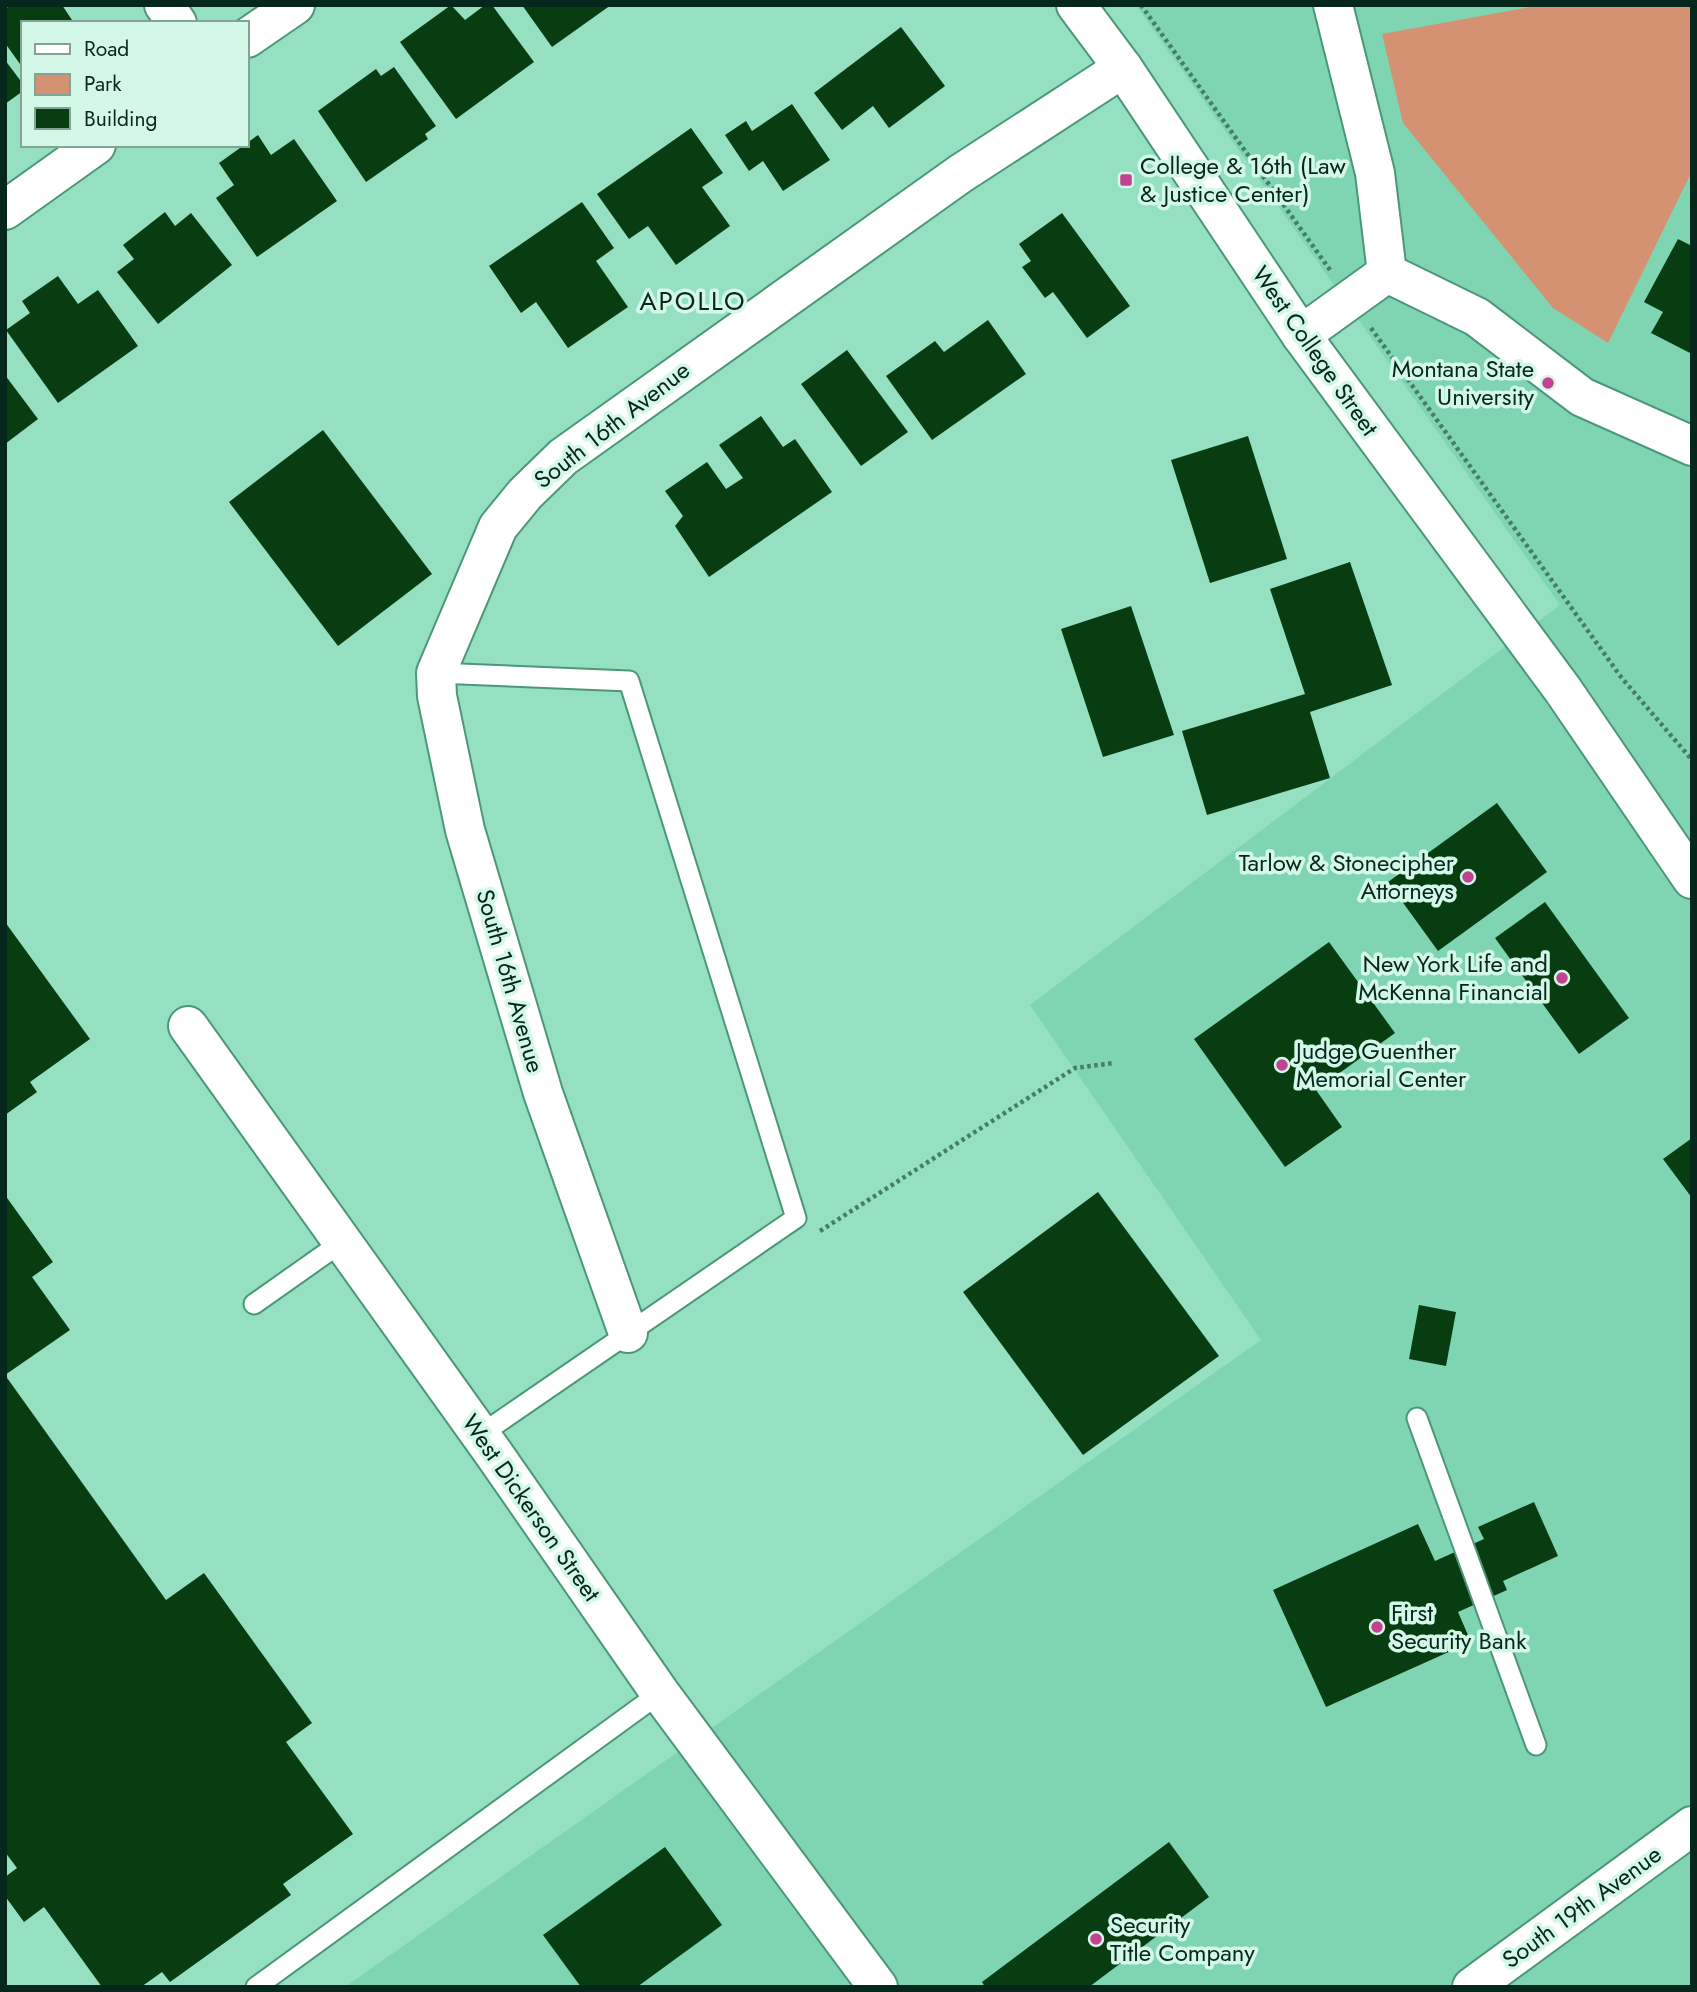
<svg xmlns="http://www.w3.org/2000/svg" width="1697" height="1992" font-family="Jost,sans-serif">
  <rect width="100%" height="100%" fill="#94e0c0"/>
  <path fill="#7fd5b2" d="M1136 5H1692V1987H345L1261 1340 1030 1005 1560 605Z"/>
  <path fill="#d59272" d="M1541 5H1692V171L1608 343 1553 308 1403 123 1382 34Z"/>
  <g fill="#083d12">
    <path d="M11 5H62L74 23H23V62L20 64 5 43V9Z"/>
    <path d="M451 5 465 20 485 5H492L534 62 456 119 400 42Z"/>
    <path d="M522 5H611L552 47Z"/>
    <path d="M901 27 945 86 889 128 873 106 842 130 814 93Z"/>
    <path d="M5 60 23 84V91L5 104Z"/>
    <path d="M394 67 436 126 425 134 428 139 366 182 318 111 376 69 381 76Z"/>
    <path d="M792 104 830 160 783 191 763 161 749 171 725 135 746 121 752 131Z"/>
    <path d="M691 128 723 173 702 187 730 226 676 265 648 226 629 239 597 194Z"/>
    <path d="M258 135 271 155 294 139 337 201 257 257 216 198 234 185 219 163Z"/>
    <path d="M582 202 614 248 596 261 628 307 568 348 536 302 521 313 489 266Z"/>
    <path d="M165 212 175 226 191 213 232 265 158 324 117 272 134 259 123 245Z"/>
    <path d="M1062 213 1130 306 1087 338 1053 292 1045 298 1022 267 1031 261 1019 244Z"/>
    <path d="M1678 239 1692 246V354L1651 333 1663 312 1644 302Z"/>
    <path d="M58 276 78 304 98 290 138 346 58 403 6 330 30 313 22 301Z"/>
    <path d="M988 320 1026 374 932 440 886 376 935 341 944 352Z"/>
    <path d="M847 350 908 432 861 466 801 384Z"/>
    <path d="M5 375 38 419 5 444Z"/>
    <path d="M761 416 783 447 795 439 832 492 709 577 675 526 683 516 665 491 707 462 726 489 743 478 719 445Z"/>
    <path d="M323 430 432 574 338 646 229 502Z"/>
    <path d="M1248 436 1287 559 1210 583 1171 460Z"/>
    <path d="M1350 562 1392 685 1310 712 1330 778 1207 815 1182 731 1305 694 1270 589Z"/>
    <path d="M1131 606 1174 735 1103 757 1061 629Z"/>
    <path d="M1497 803 1547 872 1438 951 1388 882Z"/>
    <path d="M1545 902 1629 1018 1579 1054 1495 938Z"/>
    <path d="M5 922 90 1039 30 1082 37 1092 5 1115Z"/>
    <path d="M1329 942 1395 1033 1316 1090 1342 1127 1285 1167 1194 1039Z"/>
    <path d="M1692 1138V1198L1663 1159Z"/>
    <path d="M1098 1192 1219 1356 1083 1455 963 1292Z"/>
    <path d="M5 1195 53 1262 32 1277 70 1330 5 1375 166 1600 204 1573 312 1723 286 1742 353 1834 283 1884 291 1895 170 1982 162 1972 141 1987H102L44 1907 24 1922 5 1896V1877L17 1868 5 1852Z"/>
    <path d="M1419 1305 1456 1312 1446 1366 1409 1359Z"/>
    <path d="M1534 1502 1558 1556 1503 1581 1507 1590 1458 1612 1471 1642 1326 1707 1273 1590 1418 1524 1435 1561 1484 1539 1478 1527Z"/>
    <path d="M1169 1842 1209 1897 1089 1987H985L982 1982Z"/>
    <path d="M665 1847 722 1925 637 1987H581L543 1935Z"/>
  </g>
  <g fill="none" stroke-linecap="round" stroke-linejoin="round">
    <defs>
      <g id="lane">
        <path d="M436 673 629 681 796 1218 480 1435"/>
        <path d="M254 1304 342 1242"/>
        <path d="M1417 1418 1536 1745"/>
        <path d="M256 1987 660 1693"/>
      </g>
      <g id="street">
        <path d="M164 5 177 23"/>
        <path d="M1333 5 1375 173 1387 273 1477 317 1582 397 1692 446"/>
        <path d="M247 38 295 5"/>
        <path d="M5 210 96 145"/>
        <path d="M1301 335 1387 273"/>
        <path d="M188 1026 494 1454 660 1693 878 1987"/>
        <path d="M628 1333 543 1093 465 830 437 696 436 673 498 527 525 494 563 457 960 174 1123 68"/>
      </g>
      <g id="secondary">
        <path d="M1076 5 1123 68 1301 335 1563 690 1692 879"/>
        <path d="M1472 1987 1692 1826"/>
      </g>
    </defs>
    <use href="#lane" stroke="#4c977a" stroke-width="23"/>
    <use href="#street" stroke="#4c977a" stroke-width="42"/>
    <use href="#secondary" stroke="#4c977a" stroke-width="42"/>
    <g stroke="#477c67" stroke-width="4.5" stroke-dasharray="3.5 3.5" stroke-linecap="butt">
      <path d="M1141 5 1330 270"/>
      <path d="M1371 328 1621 677 1692 760"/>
      <path d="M820 1231 1075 1068 1114 1063"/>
    </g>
    <use href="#lane" stroke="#fff" stroke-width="19"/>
    <use href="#street" stroke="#fff" stroke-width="38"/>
    <use href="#secondary" stroke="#fff" stroke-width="38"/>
  </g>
  <g fill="#c14391" stroke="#d3f8e7" stroke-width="2.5">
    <rect x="1119" y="173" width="14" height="14" rx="3.5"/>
    <circle cx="1548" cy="383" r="7"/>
    <circle cx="1468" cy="877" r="7"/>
    <circle cx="1562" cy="978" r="7"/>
    <circle cx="1282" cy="1065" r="7"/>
    <circle cx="1377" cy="1627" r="7"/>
    <circle cx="1096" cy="1939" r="7"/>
  </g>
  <g text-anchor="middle" stroke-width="7" stroke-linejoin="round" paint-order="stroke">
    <g font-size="24" fill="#06271b" stroke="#d3f8e7" text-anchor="start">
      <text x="1140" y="174">College &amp; 16th (Law<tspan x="1140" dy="28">&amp; Justice Center)</tspan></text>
      <text x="1534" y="377" text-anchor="end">Montana State<tspan x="1534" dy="28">University</tspan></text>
      <text x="1454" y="871" text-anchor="end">Tarlow &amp; Stonecipher<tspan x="1454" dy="28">Attorneys</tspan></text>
      <text x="1548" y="972" text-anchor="end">New York Life and<tspan x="1548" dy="28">McKenna Financial</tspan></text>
      <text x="1296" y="1059">Judge Guenther<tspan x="1296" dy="28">Memorial Center</tspan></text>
      <text x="1391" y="1621">First<tspan x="1391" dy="28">Security Bank</tspan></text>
      <text x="1110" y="1933">Security<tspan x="1110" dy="28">Title Company</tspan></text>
    </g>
    <g font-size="24" fill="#06271b" stroke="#d3f8e7">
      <text transform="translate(1315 351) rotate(55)" y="8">West College Street</text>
      <text transform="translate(612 425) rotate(-38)" y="8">South 16th Avenue</text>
      <text transform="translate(510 981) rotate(74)" y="8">South 16th Avenue</text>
      <text transform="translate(531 1508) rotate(55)" y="8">West Dickerson Street</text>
      <text transform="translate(1582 1907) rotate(-36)" y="8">South 19th Avenue</text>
    </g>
    <g font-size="26" letter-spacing="2" fill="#06271b" stroke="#d3f8e7">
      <text x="693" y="310">APOLLO</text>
    </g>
  </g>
  <rect width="1697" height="1992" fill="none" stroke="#06271b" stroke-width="14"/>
  <rect x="21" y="21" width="228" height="126" fill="#d3f8e7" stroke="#81a495" stroke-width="2"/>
  <rect x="35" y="44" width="35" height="10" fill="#ffffff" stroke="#81a495" stroke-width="2"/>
  <text x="84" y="56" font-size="21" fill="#06271b">Road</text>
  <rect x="35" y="74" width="35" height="21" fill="#d59272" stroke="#81a495" stroke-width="2"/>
  <text x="84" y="91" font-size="21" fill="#06271b">Park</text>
  <rect x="35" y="108" width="35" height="21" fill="#083d12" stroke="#81a495" stroke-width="2"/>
  <text x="84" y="126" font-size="21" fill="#06271b">Building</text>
</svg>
